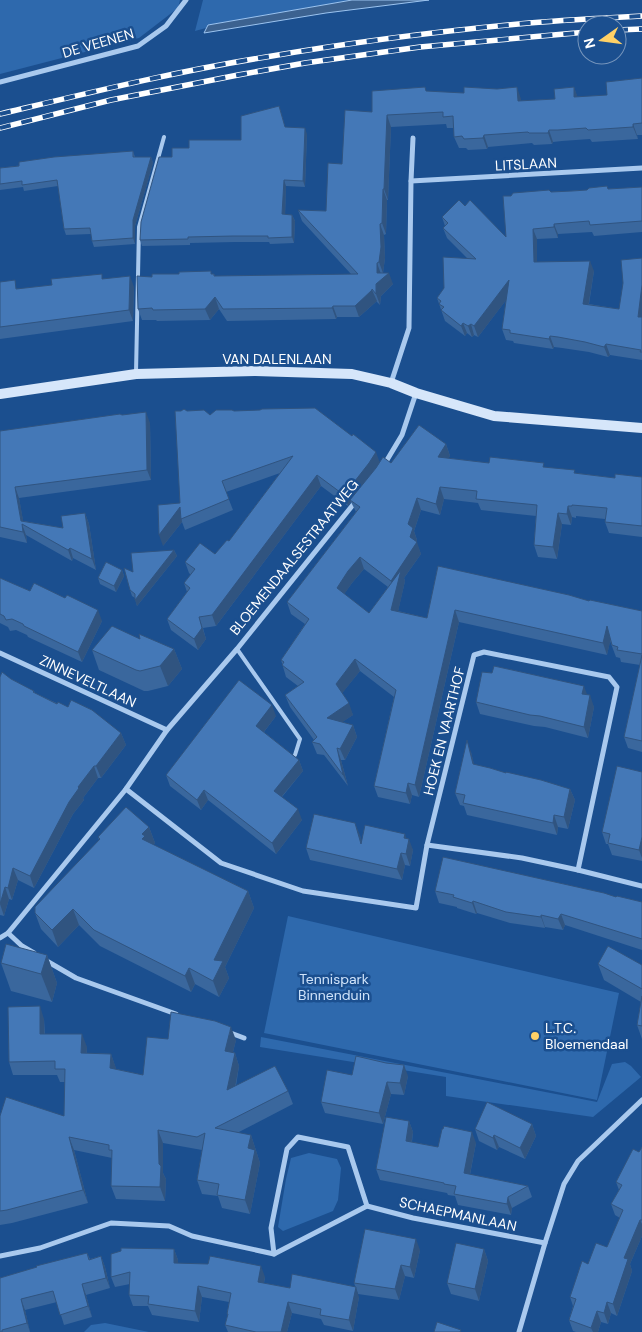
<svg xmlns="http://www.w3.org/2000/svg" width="642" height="1332" font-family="'DM Sans',sans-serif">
  <rect width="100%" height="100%" fill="#1b4f8f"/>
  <g fill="#2e69ad">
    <path d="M0 0H180L178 8 139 38 0 74Z"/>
    <path d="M203 0H352L208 25 206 28 195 31Z"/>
    <path d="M288 916 619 993 597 1100 264 1033Z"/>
    <path d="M261 1037 597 1102 612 1064 625 1062 631 1066 641 1077 593 1117 446 1096V1077L260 1047Z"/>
    <path d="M309 1153 337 1159 341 1168 338 1200 333 1211 283 1231 278 1227 286 1179 291 1158Z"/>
    <path d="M105 1323 149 1332H84L91 1325Z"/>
  </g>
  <path fill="#3c6290" stroke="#9cc4f0" d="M352 0H429L326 13 204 33 208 25Z"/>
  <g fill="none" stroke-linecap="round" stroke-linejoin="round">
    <g stroke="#a9c9ee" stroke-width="4">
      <path d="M136 373 139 227 164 137"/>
      <path d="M237 649 300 739 295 755"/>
    </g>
    <g stroke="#a9c9ee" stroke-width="5">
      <path d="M0 82 138 46 166 26 186 0"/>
      <path d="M411 181 642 168"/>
      <path d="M391 383 409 328 411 181 413 138"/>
      <path d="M384 465 402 435 416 393"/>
      <path d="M0 653 167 730"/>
      <path d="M126 789 221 863 303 891 416 908 427 845 474 655 484 652 609 677 617 687 578 870"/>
      <path d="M427 845 522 858 578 870 642 886"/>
      <path d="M8 933 22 946 34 953"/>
      <path d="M0 938 8 933 126 789 167 730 237 649 356 501"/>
      <path d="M45 960 76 978 176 1014"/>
      <path d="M228 1032 244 1038"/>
      <path d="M274 1254 271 1228 287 1149 298 1137 348 1147 367 1206"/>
      <path d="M0 1256 40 1248 111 1223 169 1226 192 1236 274 1254 367 1206 413 1218 545 1243"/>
      <path d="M519 1332 545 1243 564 1184 578 1161 642 1100"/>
    </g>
    <path stroke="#d6e6fa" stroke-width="10" d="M0 394 136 374 255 371 352 374 391 383 416 393 494 416 642 428"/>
    <defs>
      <g id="rail">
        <path d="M617 30 642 29"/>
        <path d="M0 114C88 93 177 71 266 57 353 42 441 31 529 23 566 20 604 18 642 16"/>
        <path d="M0 128 111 100 238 75 305 63 420 47 587 32"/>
      </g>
    </defs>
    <use href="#rail" stroke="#fff" stroke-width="5.5"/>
    <use href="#rail" stroke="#1b4f8f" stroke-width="4" stroke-dasharray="11" stroke-linecap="butt"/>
  </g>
  <g fill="#3a679d" fill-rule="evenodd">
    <path d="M642 78V135H637L638 139 592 142 590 139 562 141 553 142 552 144 534 145 532 143 488 147 487 149 468 150 466 148H459L454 137V128H447L446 124 391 127 388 200H387L386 234 384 235 385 258 383 273 393 284 381 296 380 305 376 301H377L359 317H337L336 319 227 321 219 309 210 320 157 321 156 320H142L138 309 152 277 214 274 215 276 351 274 302 221 298 210 326 211 342 164 372 112 427 91 521 99V101L555 99 574 87 577 97 607 95Z"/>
    <path d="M279 106 285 127 307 134 305 187 286 186 285 215H292L295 221 294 243 270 244 269 242H235L190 243V245L142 246 140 240 172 157 189 148 241 140Z"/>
    <path d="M133 151 135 157H151L153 163 135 226V244L94 247 92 241 91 234 66 235 64 229 58 186 24 191 23 187 0 190V168Z"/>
    <path d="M642 187V232L594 236 592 232 558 234V238L537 239V262L594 271 589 304 619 309 642 258V360L610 355 608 357 589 352 562 348 554 347 553 349 514 343 513 341 506 340 502 329 506 300 478 337 474 335 472 337 467 333 465 336 445 321 437 298 468 259 447 238 443 228 445 226 442 217 465 206 506 237 511 196 551 192Z"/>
    <path d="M104 279 134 287 133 321 0 339V282L18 289Z"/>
    <path d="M187 411 210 415 234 411 380 462 391 463 446 444 450 456 448 458 489 463 545 467 576 473 615 478 642 477V537L609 533 605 522V519L576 516V518L572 517 571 525 562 524 557 559 538 557 534 545 536 516 481 510 478 503 444 499 440 515 421 510 414 531 417 540 416 542 421 554 404 578 405 581 398 611 427 618 438 566 589 601 642 611V752L628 748 624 737 640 665 621 662 620 658 616 657 610 641 607 655 459 622 419 797 412 795 410 804 378 797 374 786 394 697 360 671 342 693 353 715 342 722 353 725 357 737 345 760H341L348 786 324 755 317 754 312 742 314 740 290 707 285 695 298 686 286 677 281 660 305 624 291 614 287 602 356 512 351 502 348 506 321 486 216 626 203 628 206 639 198 650 171 630 167 619 187 592 184 583 191 575 189 573 185 562 215 554 229 541 280 473 226 492 233 510 185 530 182 522 163 546 180 503ZM364 569 388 587 369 613 344 594 352 583Z"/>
    <path d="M122 415 150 423 151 480 19 498 23 521 63 528 85 513 89 524 96 570 73 558 72 561 26 535 27 543 0 537V431Z"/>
    <path d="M174 550 177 556 137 606 135 598 132 596 130 590 133 572Z"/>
    <path d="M122 570 124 576 116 592 100 584 98 578Z"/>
    <path d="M0 578 30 591 102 621 82 662 28 637 27 635 16 630 10 631 8 627 0 623Z"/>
    <path d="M140 639 174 649 182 669 168 686 148 691H144L99 670 92 650Z"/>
    <path d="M0 677 11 679 34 691 35 693 121 733 126 745 101 778H98L83 798 84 800 73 814 34 888 18 880 12 900 9 899 4 916 0 915Z"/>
    <path d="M587 695 594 707 588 738 545 727 534 726 480 714 476 702Z"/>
    <path d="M276 716 264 732 299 760 303 771 282 797 302 820 276 854 208 800 201 810 170 786 166 775Z"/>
    <path d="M471 752 474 765 570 789 575 800 568 829 558 827 557 835 467 815 464 806 460 805 455 793Z"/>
    <path d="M642 772V861L612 855 608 844H606L602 832Z"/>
    <path d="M149 827 155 843 153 845 248 891 254 908 225 967 229 978 219 997 195 984 191 992 100 946 79 925 58 947 41 929 35 913 99 840 98 837Z"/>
    <path d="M360 835 361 841 406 838 413 850 410 866 405 865 402 880 310 860 306 848Z"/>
    <path d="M435 891 616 897 642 902V950L565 925 563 930 545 927V928L510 923 477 913 476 914 457 908V907L439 903Z"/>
    <path d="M47 955 57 983 52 1002 11 991 1 963Z"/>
    <path d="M598 964 642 965V1039L637 1025 641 1002 604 980Z"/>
    <path d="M44 1019 45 1034 87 1047V1053L111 1054 116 1069 143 1075 168 1039 236 1040 233 1052 235 1053 239 1066 236 1086 288 1091 293 1104 237 1133 251 1135 260 1163 250 1214 222 1208 218 1196 202 1194 197 1180 202 1150 163 1143V1173L166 1179 165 1201 116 1199 111 1186 112 1158 74 1150 88 1203 12 1223 0 1225V1116H64L65 1082H60L57 1075H13L9 1062Z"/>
    <path d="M352 1075 408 1076 404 1095 391 1094 383 1124 325 1113 321 1102Z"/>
    <path d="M409 1121 413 1132 412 1142 438 1147 476 1143 470 1175 528 1186 532 1197 512 1208 511 1215 458 1205 455 1196 448 1195 447 1193 380 1180 376 1169Z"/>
    <path d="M532 1124 536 1136 525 1159 499 1147 497 1150 479 1141 475 1129Z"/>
    <path d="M642 1147V1236L630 1264 632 1271 617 1316 611 1313 608 1324 601 1322 598 1332H576L573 1331 569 1320 573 1306 570 1297 607 1247 620 1218 615 1215 611 1204 619 1190 616 1182 639 1152Z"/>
    <path d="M174 1249 178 1260V1263L265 1277 264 1283 290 1288 359 1297 353 1331 324 1325 321 1319 292 1313 287 1332H228L225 1325 228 1316 227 1314 229 1302 202 1297 199 1322 152 1315 148 1306H133L129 1295 130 1284 115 1287 111 1277 121 1251Z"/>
    <path d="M484 1249 488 1261 479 1301 451 1294 447 1283Z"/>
    <path d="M420 1250 414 1278 405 1276 399 1300 358 1294 354 1283Z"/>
    <path d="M87 1253 90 1259 101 1256 105 1267 110 1288 86 1295 92 1317 64 1325 57 1302 25 1310 30 1332H0V1278Z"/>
  </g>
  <g fill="#305480">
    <path d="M517 87 521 99 522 112 518 101Z"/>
    <path d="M574 87 578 98 574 97Z"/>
    <path d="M387 115 391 127 388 200 384 189Z"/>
    <path d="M633 124 637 135 638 139 633 127Z"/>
    <path d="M305 128 307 134 305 187 303 181Z"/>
    <path d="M549 130 553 142 552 144 548 133Z"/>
    <path d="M484 135 488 147 487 149 483 138Z"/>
    <path d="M151 157 153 163 135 226V244L133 238V220Z"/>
    <path d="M284 180 286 186 285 220 282 214Z"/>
    <path d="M383 189 387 200 386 234 382 223Z"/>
    <path d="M292 215 295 221 294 243 292 237Z"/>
    <path d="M380 224 384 235 385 258 383 273 379 262Z"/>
    <path d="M554 224 558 234V238L554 227Z"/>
    <path d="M533 229 537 239V272L534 262Z"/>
    <path d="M590 261 594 271 587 314 583 304Z"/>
    <path d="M377 263 381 274 389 273 393 284 381 296 380 305 376 294Z"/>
    <path d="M130 276 134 287 133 321 129 310Z"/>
    <path d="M509 280 513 291 478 337 474 326Z"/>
    <path d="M642 285V323L638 317Z"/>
    <path d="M372 290 377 301 359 317 355 306Z"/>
    <path d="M215 297 219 309 210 320 205 309Z"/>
    <path d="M333 306 337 317 336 319 332 308Z"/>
    <path d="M463 323 467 333 465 336 461 326Z"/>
    <path d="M471 324 474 335 472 337 468 326Z"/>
    <path d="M550 336 554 347 553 349 549 339Z"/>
    <path d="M606 344 610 355 608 357 604 347Z"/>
    <path d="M146 412 150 423 151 480 147 470Z"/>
    <path d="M446 444 450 456 443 469 438 457Z"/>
    <path d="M376 452 380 463 350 500 351 502 348 506 344 495Z"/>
    <path d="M317 475 321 486 216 626 212 615Z"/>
    <path d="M15 487 19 498 24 525 21 521Z"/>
    <path d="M440 487 444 499 440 515 436 504Z"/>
    <path d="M417 498 421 510 414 531 417 540 416 543 417 542 421 554 404 578 405 581 396 621 391 610 395 592 391 581 410 537 408 524Z"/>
    <path d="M568 506 572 517 571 525 567 514Z"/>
    <path d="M180 507 182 522 163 546 159 535Z"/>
    <path d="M85 513 89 524 96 570 92 559Z"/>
    <path d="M558 513 562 524 557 559 553 547Z"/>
    <path d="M22 524 26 535 27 543 23 532Z"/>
    <path d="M70 548 73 558 72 561 68 550Z"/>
    <path d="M174 550 177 556 137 606 135 600Z"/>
    <path d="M360 557 364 569 352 583 341 599 337 588 348 571Z"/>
    <path d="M122 570 124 576 116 592 114 586Z"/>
    <path d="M98 610 102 621 82 662 78 652Z"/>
    <path d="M455 610 459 622 419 797 415 785Z"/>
    <path d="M199 617 206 639 198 650 194 639Z"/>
    <path d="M607 626 611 638 607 655 603 643Z"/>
    <path d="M174 649 182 669 168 686 160 666Z"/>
    <path d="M355 659 360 671 340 696 336 684Z"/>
    <path d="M584 686 588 697 582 694Z"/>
    <path d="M590 695 594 707 588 738 584 727Z"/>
    <path d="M349 703 353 715 331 730 327 718Z"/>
    <path d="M272 705 276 716 260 737 256 726Z"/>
    <path d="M353 725 357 737 345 760 340 749Z"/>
    <path d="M121 733 126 745 101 778 96 766Z"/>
    <path d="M467 740 471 752 477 776 473 764Z"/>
    <path d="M337 748 341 760 348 786 343 775Z"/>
    <path d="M299 760 303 771 278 801 274 791Z"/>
    <path d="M94 766 98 778 83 798 84 800 73 814 34 888 30 876 69 802 78 787Z"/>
    <path d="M408 783 412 795 410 804 406 793Z"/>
    <path d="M570 789 575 800 568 829 564 817Z"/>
    <path d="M204 790 208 800 201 810 197 800Z"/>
    <path d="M298 809 302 820 276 854 272 843Z"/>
    <path d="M554 815 558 827 557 835 553 823Z"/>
    <path d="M355 823 360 835 365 855 361 844Z"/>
    <path d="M149 827 155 843 150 849 142 839V834Z"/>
    <path d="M405 834 408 843 409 839 413 850 410 866 406 854 404 838Z"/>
    <path d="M642 837V858L639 850Z"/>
    <path d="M401 853 405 865 402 880 397 869Z"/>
    <path d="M13 868 18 880 12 900 8 888Z"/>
    <path d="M5 887 9 899 4 916 0 904Z"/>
    <path d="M248 891 254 908 225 967 229 978 219 997 213 981 214 960Z"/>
    <path d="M473 901 477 913 476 914 472 903Z"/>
    <path d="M73 909 79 925 58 947 52 930Z"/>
    <path d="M561 914 565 925 563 930 558 919Z"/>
    <path d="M541 915 545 927V928L541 917Z"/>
    <path d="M47 955 57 983 52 1002 41 974Z"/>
    <path d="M189 968 195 984 191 992 185 976Z"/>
    <path d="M40 1006 44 1019 45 1047 40 1034Z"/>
    <path d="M231 1027 236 1040 230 1064 225 1051Z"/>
    <path d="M82 1034 87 1047 86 1067 81 1053Z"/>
    <path d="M235 1053 239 1066 232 1103 227 1090Z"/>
    <path d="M111 1054 116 1068 115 1082 110 1068Z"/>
    <path d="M404 1065 408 1076 404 1095 400 1083Z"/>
    <path d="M387 1082 391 1094 383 1124 379 1113Z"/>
    <path d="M409 1121 413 1132 410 1152 406 1141Z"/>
    <path d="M532 1124 536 1136 525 1159 520 1148Z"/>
    <path d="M158 1130 163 1143V1173L166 1179 165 1201 160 1187 159 1164Z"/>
    <path d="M472 1132 476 1143 468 1184 464 1173Z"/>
    <path d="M251 1135 260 1163 250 1214 245 1200 248 1148Z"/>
    <path d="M494 1135 499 1147 497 1150 493 1138Z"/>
    <path d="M69 1137 74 1150 88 1203 83 1190Z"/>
    <path d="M508 1197 512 1208 511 1215 507 1204Z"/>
    <path d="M640 1220 642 1224V1236L630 1264 632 1271 617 1316 613 1304 624 1258Z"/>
    <path d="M416 1239 420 1250 414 1278 410 1267Z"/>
    <path d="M174 1249 178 1260V1273L174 1263Z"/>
    <path d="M484 1249 488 1261 479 1301 475 1289Z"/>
    <path d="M101 1256 105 1267 110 1288 106 1278Z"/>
    <path d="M401 1265 405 1276 399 1300 395 1289Z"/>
    <path d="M261 1266 265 1277 262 1292 258 1282Z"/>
    <path d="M82 1284 86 1295 92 1317 88 1306Z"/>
    <path d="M198 1286 202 1297 199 1322 195 1311Z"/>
    <path d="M356 1287 359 1297 353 1331 349 1320Z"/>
    <path d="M21 1299 25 1310 30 1332 27 1323Z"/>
    <path d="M288 1302 292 1313 287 1332H281Z"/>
    <path d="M607 1302 611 1313 608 1324 604 1313Z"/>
    <path d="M597 1311 601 1322 598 1332H593L591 1328Z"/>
  </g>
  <g fill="#4478b7" stroke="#305480">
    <path d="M642 78V123L633 124V127L588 130 586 128 558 130H549L548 133H529L528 132 484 135 483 138 464 139 462 136 454 137 453 116 443 117V112L387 115 384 189H383L382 223 380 224 381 247 379 262 377 263V273H389L376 284V294L372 289V290L355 306H333L332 308 223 309 215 297 205 309 153 310 152 308 138 309 137 276 152 277V274H179V272L211 271V274H214V276L358 274 298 210 326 211 328 163 342 164 345 110 372 112V91L425 87 426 91 464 93V87L497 89 517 87 518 101 555 99 554 89 574 87V97L607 95 606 82Z"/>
    <path d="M279 106 285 127 305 128 303 181 284 180 282 214 292 215V237L268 238V236H233L188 237V239L140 240 141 222 159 157H172V148H189V140H241V116Z"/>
    <path d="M133 151V157H151L133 220V238L92 241 90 228 64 229 57 180 22 185V181L0 184V168L19 166V162L54 157Z"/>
    <path d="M607 186 608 189 642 187V221L590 225 589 221 554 224V227L533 229 534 262 590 261 583 304 619 309 623 283 621 260 642 258V285L638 317H642V352H640L641 350 606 344 604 347 585 342 558 337 550 336 549 339 510 333V330L502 329 509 280 474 326 471 324 468 326 463 323 461 326 441 310 444 307 439 304 441 301 437 298 444 288 443 257 476 259 443 228 448 223 442 217 459 200 465 206 470 200 506 237 503 196H511L513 193 549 190 551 192 572 191 587 190 589 188Z"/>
    <path d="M102 274V279L130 276 129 310 0 327V282L15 280 16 289 52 285 51 279Z"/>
    <path d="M315 408 352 436 353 434 376 452 369 463 344 495 317 475 212 615 199 617 202 628 194 639 167 619 190 588 184 583 195 569 185 562 200 543 215 554 227 540 229 541 293 456 222 481 229 499 181 519 180 507 159 535 158 505 180 503 175 411H181L184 409 187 411 204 410 210 415 216 410H232L234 411 260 410 262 409Z"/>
    <path d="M146 412 147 470 15 487 21 521 63 528 61 516 85 513 92 559 70 548 68 550 22 524 23 532 0 527V431L120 414 122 415Z"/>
    <path d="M419 425 446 444 438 457 489 463 490 457 544 463 543 467 575 470 574 473 615 478V474L642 477V526L605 522 607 508 572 505V506H568L567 514 558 513 553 547 534 545 537 505 476 499 477 491 440 487 436 504 417 498 408 524 413 528 410 537 417 542 391 581 360 557 348 571 337 588 369 613 401 570 391 610 427 618 438 566 569 595 589 601 590 600 642 611V654L617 650 618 647 612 645 607 626 603 643 455 610 415 785 408 783 406 793 374 786 396 690 355 659 336 684 349 703 327 718 353 725 340 749 337 748 343 775 320 744 312 742 317 737 285 695 304 682 282 665 284 662 281 660 309 619 287 602 360 507 350 500 376 468 383 457 391 463Z"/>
    <path d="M174 550 142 591 135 600V594L130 590 124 568 133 572 131 553Z"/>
    <path d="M106 562 122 570 114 586 98 578Z"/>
    <path d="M0 578 30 591 34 583 65 598 67 595 98 610 78 652 24 626 23 624 12 619 6 620 4 616 0 614Z"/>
    <path d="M112 626 140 639 139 634 174 649 160 666 140 671 136 670 92 650Z"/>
    <path d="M642 655V741L624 737Z"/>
    <path d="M494 666 584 686 582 694 590 695 584 727 540 716 530 715 476 702 482 672 492 673Z"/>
    <path d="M2 672 11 679 34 691 33 692 57 704 58 702 68 707 71 700 92 710 121 733 96 766H94L78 787 79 788 69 802 30 876 13 868 8 888 5 887 0 904V677Z"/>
    <path d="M239 680 272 705 256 726 299 760 274 791 298 809 272 843 204 790 197 800 166 775Z"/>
    <path d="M467 740 473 764 490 768 506 773V772L541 780 570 789 564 817 554 815 553 823 463 803 465 795 455 793Z"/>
    <path d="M617 766 642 772V837L639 850 608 843 610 834 602 832Z"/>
    <path d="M126 807 149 827 142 834 145 836 142 839 248 891 214 960 223 961 213 981 189 968 185 976 94 930 73 909 52 930 35 913V907L100 839 98 837Z"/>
    <path d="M314 814 355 823 361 844 365 825 405 834 404 838 409 839 406 854 401 853 397 869 306 848Z"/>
    <path d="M443 857 604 893 616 897 617 896 642 902V939L561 914 558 919 541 915V917L506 912 473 901 472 903 453 897 454 895 435 891Z"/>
    <path d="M6 944 47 955 41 974 1 963Z"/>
    <path d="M608 946 642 965V989L598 964Z"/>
    <path d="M642 996V1026L637 1025Z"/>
    <path d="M40 1006V1034H82L81 1053 111 1054 110 1068 143 1075 147 1037 168 1039 171 1012 215 1021 231 1027 225 1051 235 1053 227 1090 275 1066 288 1091 215 1128 251 1135 248 1148 255 1150 245 1200 217 1195 219 1184 197 1180 205 1133 197 1137 158 1130 159 1164 161 1166 160 1187 111 1186 112 1150H109V1145L69 1137 83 1190 7 1210 0 1211V1116L6 1097 64 1116 65 1069H55V1061L9 1062 8 1007Z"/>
    <path d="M356 1056 386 1063 404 1065 400 1083 387 1082 379 1113 321 1102 327 1070 352 1075Z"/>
    <path d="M487 1102 532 1124 520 1148 494 1135 493 1138 475 1129Z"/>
    <path d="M386 1117 409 1121 406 1141 438 1147 442 1129H443L444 1126 472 1132 464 1173 528 1186 508 1197 507 1204 454 1194 456 1186 444 1184V1183L376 1169Z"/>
    <path d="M642 1147V1220H640L624 1258 628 1259 613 1304 607 1302 604 1313 597 1311 591 1328 569 1320 576 1299 570 1297 582 1261 588 1264 596 1243 607 1247 623 1210 611 1204 622 1185 616 1182 633 1149 639 1152Z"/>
    <path d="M365 1229 416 1239 410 1267 401 1265 395 1289 354 1283Z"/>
    <path d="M456 1243 484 1249 475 1289 447 1283Z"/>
    <path d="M121 1248 174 1249V1263L208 1264 210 1256 261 1266 258 1282 290 1288 292 1274 356 1287 349 1320 320 1315 321 1309 288 1302 281 1332H256L225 1325 228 1314H227L231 1293 198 1286 195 1311 148 1304 149 1296 129 1295 130 1272 111 1277V1254L121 1251Z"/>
    <path d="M87 1253 89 1260 101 1256 106 1278 82 1284 88 1306 60 1315 53 1291 21 1299 27 1323 2 1330V1332H0V1278L37 1267 36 1266Z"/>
    <path d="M437 1322 461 1330 460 1332H434Z"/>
  </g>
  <circle fill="#ffd166" stroke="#1b4f8f" stroke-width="2" cx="535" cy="1036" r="5"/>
  <g text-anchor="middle" stroke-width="5" stroke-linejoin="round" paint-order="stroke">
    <g font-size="14" fill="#fff" stroke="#1b4f8f">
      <text transform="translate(98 43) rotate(-16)" y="5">DE VEENEN</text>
      <text transform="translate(526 164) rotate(-3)" y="5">LITSLAAN</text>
      <text x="277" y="364">VAN DALENLAAN</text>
      <text transform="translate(294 557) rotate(-51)" y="5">BLOEMENDAALSESTRAATWEG</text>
      <text transform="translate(88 681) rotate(25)" y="5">ZINNEVELTLAAN</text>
      <text transform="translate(444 731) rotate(-76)" y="5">HOEK EN VAARTHOF</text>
      <text transform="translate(458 1214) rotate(12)" y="5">SCHAEPMANLAAN</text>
    </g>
    <g font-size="14" fill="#cfe3fa" stroke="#1b4f8f">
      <text x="334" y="984">Tennispark<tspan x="334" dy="16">Binnenduin</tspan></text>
    </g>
    <g font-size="14" fill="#fff" stroke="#1b4f8f" text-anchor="start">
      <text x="545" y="1033">L.T.C.<tspan x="545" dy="16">Bloemendaal</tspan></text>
    </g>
  </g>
  <g transform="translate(602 40) rotate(256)"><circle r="24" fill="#1b4f8f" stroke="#7695bc"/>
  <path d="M0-4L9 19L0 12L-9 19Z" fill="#ffd166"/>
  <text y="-8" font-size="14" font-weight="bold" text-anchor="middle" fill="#ffffff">N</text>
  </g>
</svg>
